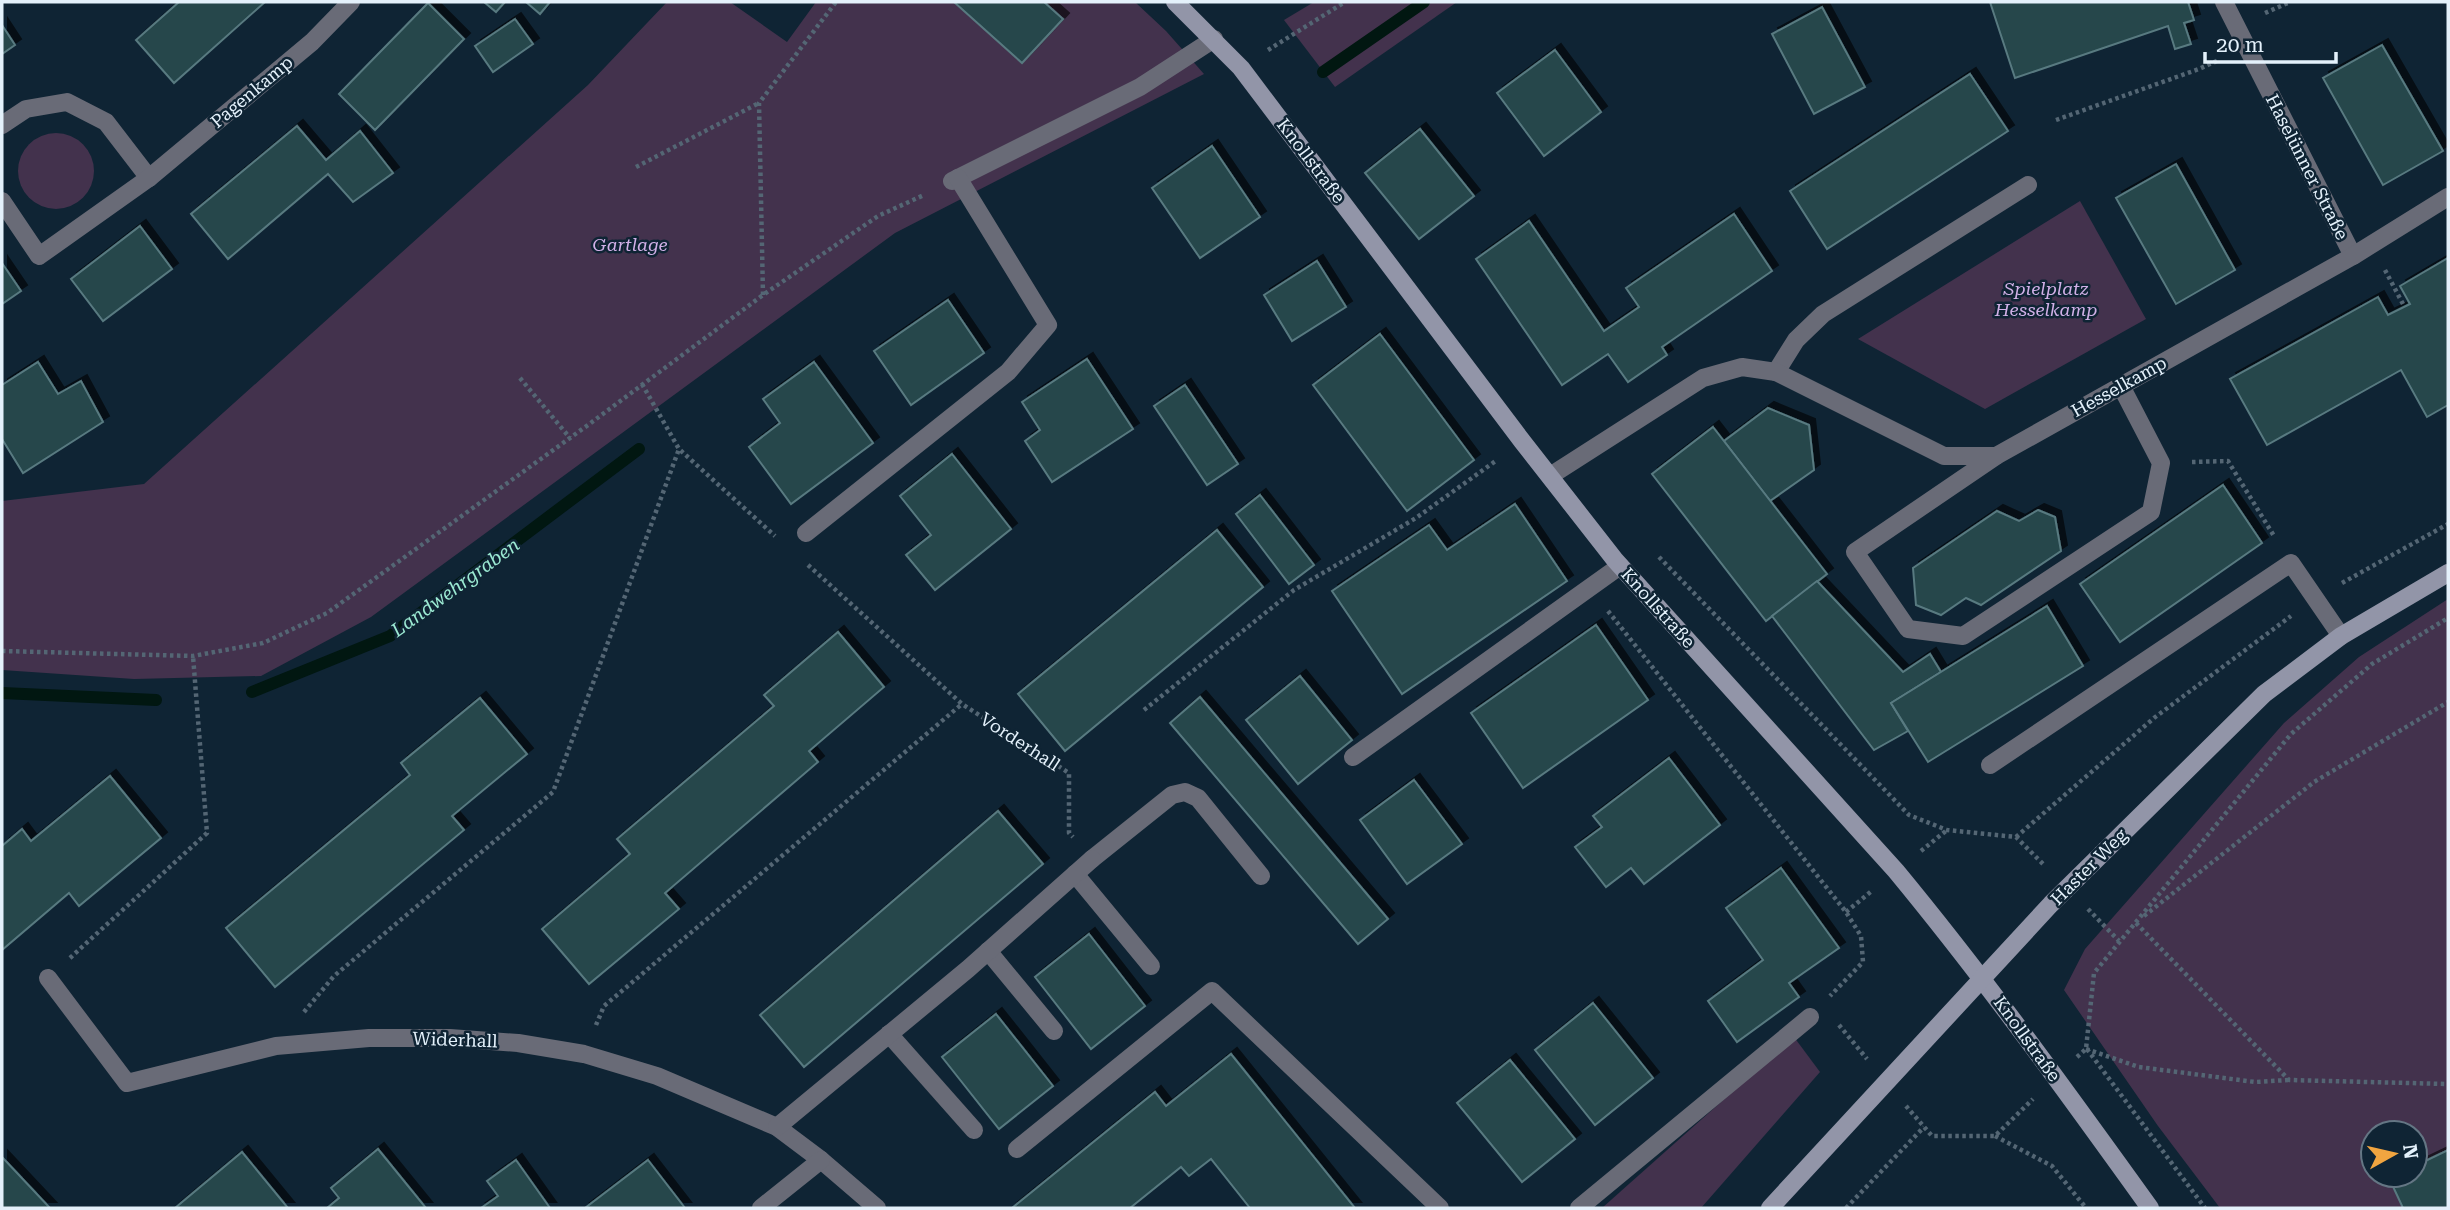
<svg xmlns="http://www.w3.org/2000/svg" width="2450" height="1210" font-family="'Roboto Serif',serif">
  <defs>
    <filter id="shadow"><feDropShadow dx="6" dy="-6" stdDeviation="0" flood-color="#0009"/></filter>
  </defs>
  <rect width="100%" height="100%" fill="#0f2434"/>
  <g fill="#43324d" fill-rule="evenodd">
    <path d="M667 2H730L787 42 816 2H1135L1166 31 1204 74 895 233 371 617 261 676 134 679 2 670V501L144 484 588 85Z"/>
    <path d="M1314 2H1457L1335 87 1284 20Z"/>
    <circle cx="56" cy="171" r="38"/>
    <path d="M2080 201 2146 319 1985 409 1858 339Z"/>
    <path d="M2448 599V1208H2220L2158 1126 2064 990 2085 949 2284 723 2359 657ZM2373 1133H2415V1175H2373Z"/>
    <path d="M1794 1037 1820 1072 1701 1208H1602Z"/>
  </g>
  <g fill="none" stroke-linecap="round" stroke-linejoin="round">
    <g stroke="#011711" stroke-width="12">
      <path d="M1323 72 1424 2"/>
      <path d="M252 692 390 636 639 449"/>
      <path d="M2 693 156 700"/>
    </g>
  </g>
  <g fill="#25464b" stroke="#587a80" stroke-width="2" filter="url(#shadow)">
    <path d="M179 2H265L174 83 136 40Z"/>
    <path d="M484 2H505L496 12Z"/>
    <path d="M526 2H550L540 14Z"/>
    <path d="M954 2H1044L1063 19 1022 63Z"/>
    <path d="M1990 2H2188L2194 20 2184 23 2191 44 2175 49 2168 26 2015 78Z"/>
    <path d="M428 3 464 39 375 130 339 94Z"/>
    <path d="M1822 7 1865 87 1814 114 1772 34Z"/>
    <path d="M515 19 533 44 493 72 475 46Z"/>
    <path d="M2 25 15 45 2 54Z"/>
    <path d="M2382 45 2443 151 2383 185 2323 78Z"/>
    <path d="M1555 50 1601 112 1544 156 1497 93Z"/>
    <path d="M1970 74 2008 131 1827 249 1790 191Z"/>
    <path d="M297 126 326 160 360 131 393 173 353 202 328 174 228 259 191 214Z"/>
    <path d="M1420 129 1474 196 1419 239 1365 173Z"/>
    <path d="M1212 146 1260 217 1200 258 1152 188Z"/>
    <path d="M2176 164 2235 270 2176 304 2116 198Z"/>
    <path d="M1734 214 1772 271 1662 347 1667 355 1628 382 1608 354 1562 385 1476 259 1529 221 1604 331 1639 307 1626 288Z"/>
    <path d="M140 226 172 269 103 321 71 279Z"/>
    <path d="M2448 258V405L2427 417 2401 370 2267 445 2230 379 2378 297 2388 315 2410 304 2400 286Z"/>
    <path d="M1317 261 1346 307 1292 341 1264 295Z"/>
    <path d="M2 263 21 291 2 304Z"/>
    <path d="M948 300 984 353 911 405 874 351Z"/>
    <path d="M1380 334 1474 460 1407 511 1313 385Z"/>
    <path d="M1087 359 1133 429 1052 482 1025 441 1040 430 1022 402Z"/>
    <path d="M38 362 58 394 81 381 103 422 23 473 2 439V385Z"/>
    <path d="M814 362 873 443 791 504 749 447 780 423 763 399Z"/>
    <path d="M1185 385 1238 464 1207 485 1154 406Z"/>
    <path d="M1768 408 1809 425 1814 470 1770 501 1724 441Z"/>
    <path d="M1713 427 1827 574 1766 621 1652 474Z"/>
    <path d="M952 454 1011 529 935 590 906 555 931 535 900 496Z"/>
    <path d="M2223 485 2262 543 2120 642 2080 584Z"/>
    <path d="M1260 495 1314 565 1289 584 1236 514Z"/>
    <path d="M1515 504 1567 581 1402 694 1332 591 1429 525 1447 550Z"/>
    <path d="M2038 510 2055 517 2061 551 1981 605 1966 598 1941 615 1916 605 1913 568 1997 511 2019 521Z"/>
    <path d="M1217 530 1263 587 1065 751 1018 694Z"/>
    <path d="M1817 581 1903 672 1930 654 1941 672 1891 703 1908 731 1874 750 1772 616Z"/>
    <path d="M2047 606 2083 666 1928 762 1891 703Z"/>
    <path d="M1596 625 1648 700 1523 788 1471 713Z"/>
    <path d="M838 632 884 687 809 751 818 762 665 893 679 909 589 984 542 929 630 854 617 839 774 706 764 695Z"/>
    <path d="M1300 676 1352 740 1298 784 1246 720Z"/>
    <path d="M1200 697 1388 919 1358 944 1170 723Z"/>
    <path d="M480 698 527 754 452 816 464 830 275 987 226 928 410 775 401 763Z"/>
    <path d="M1669 758 1720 825 1644 884 1631 868 1606 887 1575 847 1602 827 1593 816Z"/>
    <path d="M110 776 161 838 79 906 69 893 2 950V846L22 829 31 841Z"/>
    <path d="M1414 780 1462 844 1407 884 1360 820Z"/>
    <path d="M998 811 1043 864 804 1067 760 1015Z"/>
    <path d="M1781 868 1839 948 1789 983 1799 997 1737 1042 1708 1001 1763 960 1726 908Z"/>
    <path d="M1089 934 1145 1006 1091 1049 1035 977Z"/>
    <path d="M1593 1003 1653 1078 1595 1125 1535 1050Z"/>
    <path d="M996 1014 1053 1086 999 1129 942 1057Z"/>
    <path d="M1231 1054 1355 1208H1250L1211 1159 1189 1176 1181 1167 1130 1208H1012L1155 1092 1166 1106Z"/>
    <path d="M1510 1060 1575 1139 1522 1182 1457 1103Z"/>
    <path d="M378 1149 426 1208H327L339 1198 331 1188Z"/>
    <path d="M2448 1150V1208H2403L2389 1178 2395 1175H2415V1166Z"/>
    <path d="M242 1152 288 1208H175Z"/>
    <path d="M2 1157 50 1208H2Z"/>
    <path d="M516 1160 550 1208H481L498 1196 487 1181Z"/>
    <path d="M648 1160 685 1208H585Z"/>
  </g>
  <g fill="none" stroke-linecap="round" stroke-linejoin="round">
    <g stroke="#546674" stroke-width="4.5" stroke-dasharray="3.5 3.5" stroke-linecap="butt">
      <path d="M2265 13 2290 2"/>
      <path d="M1268 50 1345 2"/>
      <path d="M2056 120 2199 69 2219 60"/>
      <path d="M636 167 759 103"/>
      <path d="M2385 270 2404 306"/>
      <path d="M763 295 759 103 836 2"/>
      <path d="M520 378 570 438"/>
      <path d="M642 384 679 449 775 536"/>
      <path d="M2192 462 2228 461 2274 536"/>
      <path d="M1659 557 1909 815 1947 830 2016 837 2044 865"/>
      <path d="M808 565 962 704 1069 773V833L1073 837"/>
      <path d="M2342 583 2448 524"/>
      <path d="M1608 611 1846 912 1861 936 1863 962 1830 996"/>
      <path d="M2 651 193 656 263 643 327 613 588 425 763 295 878 216 924 195"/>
      <path d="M1144 710 1294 590 1416 518 1497 460"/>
      <path d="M2016 837 2154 718 2291 616"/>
      <path d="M1921 851 1947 830"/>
      <path d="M2088 909 2119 941"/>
      <path d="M1846 912 1873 890"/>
      <path d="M2144 916 2314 782 2448 702"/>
      <path d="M2136 923 2289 1080 2448 1084"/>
      <path d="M70 958 207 833 193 656"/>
      <path d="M304 1012 334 976 553 792 679 449"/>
      <path d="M596 1025 604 1006 962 704"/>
      <path d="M1839 1025 1867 1059"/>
      <path d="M2086 1049 2139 1067 2255 1082 2288 1080"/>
      <path d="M2087 1049 2205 1208"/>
      <path d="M2077 1057 2086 1049 2094 973 2291 734 2372 664 2448 618"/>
      <path d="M1906 1106 1932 1136H1995L2033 1099"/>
      <path d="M1995 1136 2052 1166 2086 1208"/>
      <path d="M1846 1208 1924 1127"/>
    </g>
    <g stroke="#696b77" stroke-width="18">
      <path d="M952 181 1140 87 1214 39"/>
      <path d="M1996 456 1855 552 1908 629 1963 636 2151 512 2161 463 2121 386"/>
      <path d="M806 533 1008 372 1048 325 958 178"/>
      <path d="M1353 757 1620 566"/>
      <path d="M1990 765 2291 563 2341 636"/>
      <path d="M1092 859 1172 795 1185 792 1198 798 1261 876"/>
      <path d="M1075 874 1151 966"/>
      <path d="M988 951 1054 1031"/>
      <path d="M889 1034 974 1130"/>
      <path d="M1017 1149 1212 991 1440 1208"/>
    </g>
    <g stroke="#696b77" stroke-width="18">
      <path d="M2224 2 2353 256"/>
      <path d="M2 125 26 109 67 102 106 122 149 178"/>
      <path d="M2 201 39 256 149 178 312 42 351 2"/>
      <path d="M1776 372 1796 340 1823 314 2028 185"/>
      <path d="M1550 476 1703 378 1742 367 1776 372 1944 456H1996L2353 256 2448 197"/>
      <path d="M48 978 127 1083 276 1046 369 1038H450L518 1043 584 1054 657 1076 777 1127 821 1160 877 1208"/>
      <path d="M777 1127 968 969 1092 859"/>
      <path d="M761 1208 821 1160"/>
      <path d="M1579 1208 1810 1017"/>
    </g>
    <g stroke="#9295a8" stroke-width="18">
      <path d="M1175 2 1241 68 1522 441 1615 560 1896 871C1986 980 2068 1094 2150 1208"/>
      <path d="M1770 1208 2051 904 2264 694 2341 636 2448 573"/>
    </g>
  </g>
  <g text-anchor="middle" stroke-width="5" stroke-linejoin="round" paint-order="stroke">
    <g font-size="18" fill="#e4f1fb" stroke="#0f2434">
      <text transform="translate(252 92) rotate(-40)" y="6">Pagenkamp</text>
      <text transform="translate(1311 161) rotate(53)" y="6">Knollstraße</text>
      <text transform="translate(2307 167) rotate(63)" y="6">Haselünner Straße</text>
      <text transform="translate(2119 387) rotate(-29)" y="6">Hesselkamp</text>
      <text transform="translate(1658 608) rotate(48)" y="6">Knollstraße</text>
      <text transform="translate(1020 742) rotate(33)" y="6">Vorderhall</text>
      <text transform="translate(2089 867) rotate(-45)" y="6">Haster Weg</text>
      <text transform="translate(2027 1039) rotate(54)" y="6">Knollstraße</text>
      <text transform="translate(455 1040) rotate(2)" y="6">Widerhall</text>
    </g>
    <g font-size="18" font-style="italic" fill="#d1b0e7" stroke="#0f2434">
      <text x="630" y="251">Gartlage</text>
      <text x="2046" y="295">Spielplatz<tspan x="2046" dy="21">Hesselkamp</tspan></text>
    </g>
    <g font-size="19" font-style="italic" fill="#9cead3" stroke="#0f2434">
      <text transform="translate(455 587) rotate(-36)" y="7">Landwehrgraben</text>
    </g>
  </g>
  <rect width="2450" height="1210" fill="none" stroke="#e4f1fb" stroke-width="7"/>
  <g transform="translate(2394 1154) rotate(82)"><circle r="33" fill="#0f2434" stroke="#647684" stroke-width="2"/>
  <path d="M0-5L12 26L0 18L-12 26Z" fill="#f1a540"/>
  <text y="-10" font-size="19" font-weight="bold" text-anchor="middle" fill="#e4f1fb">N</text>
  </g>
  <path d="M2205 52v10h131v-10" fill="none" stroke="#e4f1fb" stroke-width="3.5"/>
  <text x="2216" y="52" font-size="21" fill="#e4f1fb" stroke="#0f2434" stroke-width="5" paint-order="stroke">20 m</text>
</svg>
